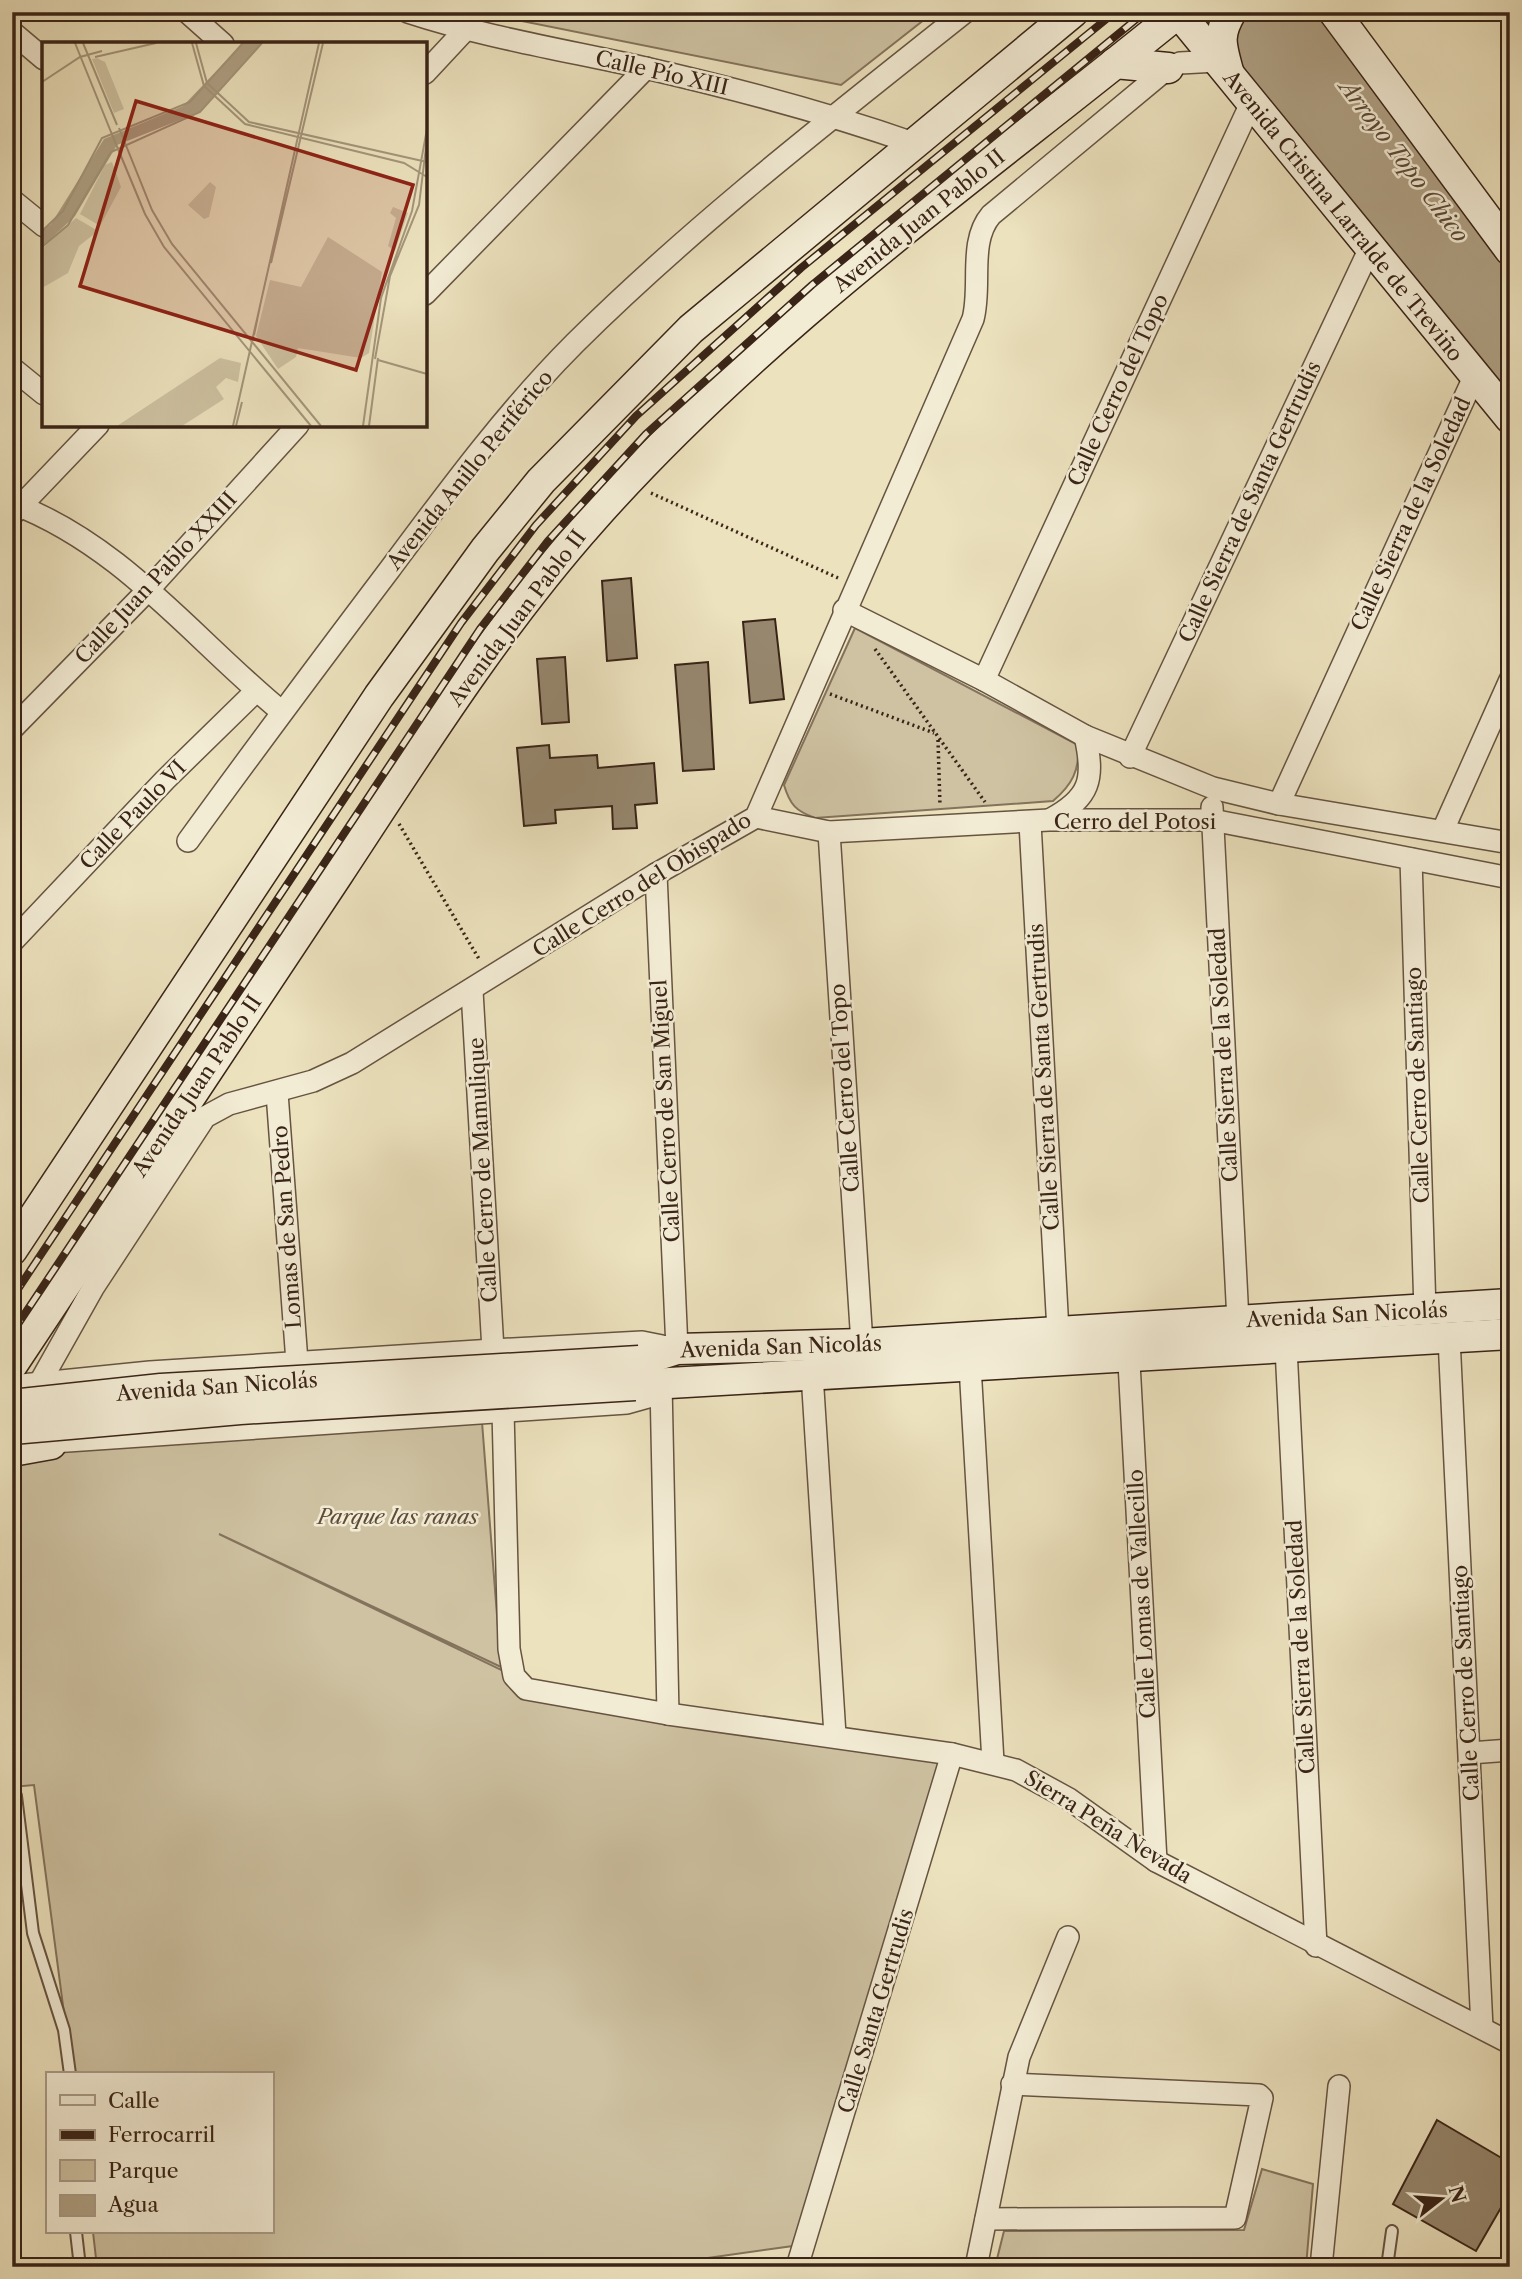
<svg xmlns="http://www.w3.org/2000/svg" width="1522" height="2279" font-family="'Libre Caslon Text',serif">
  <rect width="100%" height="100%" fill="#ece2be"/>
  <filter id="stains"><feTurbulence type="fractalNoise" baseFrequency=".00286" numOctaves="4"/><feColorMatrix values="0 0 0 0 .2 0 0 0 0 .09 0 0 0 0 .02 0 0 0 .5 -.17"/></filter>
  <radialGradient id="worn" r=".72"><stop offset=".6" stop-color="#630" stop-opacity="0"/><stop offset="1" stop-color="#630" stop-opacity=".3"/></radialGradient>
  <g fill="#cec2a2" stroke="#84735c" stroke-width="2">
    <path d="M498 12H934L841 85 497 16Z"/>
    <path d="M855 628 1078 745C1080 770 1072 785 1053 801L815 818C796 811 790 805 784 785Z"/>
    <path d="M482 1422 501 1667 219 1534 514 1676 541 1693 939 1762 800 2245 644 2267H97L93 2232H271V2074H72L34 1785 12 1787V1450Z"/>
    <path d="M1262 2169 1313 2184 1306 2267H995L1004 2231 1244 2230Z"/>
  </g>
  <path fill="#afa185" stroke="#806f59" stroke-width="2" d="M1185 12H1332L1510 250V418Z"/>
  <g fill="#96876e" stroke="#392417" stroke-width="2">
    <path d="M631 578 637 658 607 661 602 581Z"/>
    <path d="M775 619 784 699 750 703 743 622Z"/>
    <path d="M565 657 569 722 542 724 537 659Z"/>
    <path d="M708 662 714 769 683 771 675 665Z"/>
    <path d="M549 745 550 758 597 755 598 768 654 763 657 803 635 805 637 828 613 829 612 806 555 810 556 823 524 826 517 748Z"/>
    <path d="M1437 2120 1510 2163V2192L1476 2251 1393 2204Z"/>
  </g>
  <g fill="none" stroke-linecap="round" stroke-linejoin="round">
    <defs>
      <g id="lane">
        <path d="M16 1796 33 1933 64 2030 70 2074"/>
        <path d="M76 2232 80 2267"/>
        <path d="M1387 2267 1392 2231"/>
        <path d="M1507 2267 1510 2255"/>
      </g>
      <g id="street">
        <path d="M187 12 223 44"/>
        <path d="M408 12C484 37 564 50 641 67 733 88 824 112 913 143"/>
        <path d="M12 32 44 59"/>
        <path d="M425 73 466 29 469 12"/>
        <path d="M12 200 44 226"/>
        <path d="M425 294 646 68"/>
        <path d="M12 368 44 394"/>
        <path d="M12 503C124 546 192 638 282 712"/>
        <path d="M12 515 98 425"/>
        <path d="M844 610 984 680 1085 736 1213 788 1279 804 1510 843"/>
        <path d="M984 680 1252 101"/>
        <path d="M12 729 150 588 298 425"/>
        <path d="M1130 757 1370 248"/>
        <path d="M1279 804 1474 377"/>
        <path d="M1212 807 1238 1321"/>
        <path d="M756 817 829 832 1049 820H1212L1510 878"/>
        <path d="M1051 819C1090 798 1095 779 1085 736"/>
        <path d="M1030 823 1058 1331"/>
        <path d="M1443 830 1510 680"/>
        <path d="M829 832 862 1344"/>
        <path d="M188 841C254 750 322 659 390 569 448 491 506 412 575 343 696 223 832 118 965 12"/>
        <path d="M1411 859 1425 1311"/>
        <path d="M12 942 165 780 256 691"/>
        <path d="M472 991 493 1350"/>
        <path d="M277 1093 297 1362"/>
        <path d="M1449 1338 1482 2028"/>
        <path d="M1128 1344 1156 1861"/>
        <path d="M1286 1348 1316 1946"/>
        <path d="M970 1366 993 1762"/>
        <path d="M812 1374 835 1735"/>
        <path d="M661 1384 668 1714"/>
        <path d="M12 1386 150 1372 493 1350 642 1342 677 1349 656 874"/>
        <path d="M503 1411 509 1649 514 1676 526 1689 668 1714 952 1754 1016 1770 1069 1799 1156 1861 1510 2043"/>
        <path d="M31 1413 39 1384 93 1288 205 1117 229 1104 313 1081 352 1063 656 874 756 817 973 319C982 286 968 242 991 215L1168 68 1180 63 1218 61"/>
        <path d="M38 1443 627 1403 652 1396 661 1384"/>
        <path d="M1470 1753 1510 1750"/>
        <path d="M986 2219 1235 2218 1262 2098 1259 2095 1012 2084"/>
        <path d="M797 2267 952 1754"/>
        <path d="M976 2267 1019 2057 1068 1937"/>
        <path d="M1321 2267 1339 2086"/>
      </g>
      <g id="secondary">
        <path d="M1178 12 1510 418"/>
        <path d="M1334 12 1510 250"/>
        <path d="M1115 63 1168 68"/>
        <path d="M1228 71C1221 45 1217 36 1231 12"/>
        <path d="M12 1250 379 696 485 550 541 481 691 329 1073 12"/>
        <path d="M639 1361 677 1349 862 1344 1510 1304"/>
        <path d="M12 1365C121 1201 229 1038 338 874 417 754 495 629 591 521 763 326 979 175 1179 12"/>
        <path d="M635 1385 1510 1334"/>
        <path d="M12 1451 51 1444"/>
      </g>
    </defs>
    <use href="#lane" stroke="#665441" stroke-width="14"/>
    <use href="#street" stroke="#665441" stroke-width="24"/>
    <use href="#secondary" stroke="#392417" stroke-width="33"/>
    <g stroke="#392417" stroke-width="3.5" stroke-dasharray="2 3.5" stroke-linecap="butt">
      <path d="M651 493 838 578"/>
      <path d="M875 649 985 802"/>
      <path d="M830 694 934 733"/>
      <path d="M938 740 940 806"/>
      <path d="M399 824 479 959"/>
    </g>
    <use href="#lane" stroke="#f3ecd5" stroke-width="10"/>
    <use href="#street" stroke="#f3ecd5" stroke-width="21"/>
    <use href="#secondary" stroke="#f3ecd5" stroke-width="30"/>
    <defs>
      <g id="rail">
        <path d="M12 1298 461 623 536 525 636 416 801 268 1115 12"/>
        <path d="M12 1333 480 629 548 541 646 434 812 285 1145 12"/>
      </g>
    </defs>
    <use href="#rail" stroke="#392417" stroke-width="8"/>
    <use href="#rail" stroke="#f3ecd5" stroke-width="5" stroke-dasharray="16" stroke-linecap="butt"/>
    <defs>
      <g id="secondary-bridge">
        <path d="M12 1405 161 1389 639 1361"/>
        <path d="M12 1429 240 1409 635 1385"/>
      </g>
    </defs>
    <use href="#secondary-bridge" stroke="#392417" stroke-width="33" stroke-linecap="butt"/>
    <use href="#secondary-bridge" stroke="#f3ecd5" stroke-width="30"/>
  </g>
  <g text-anchor="middle" stroke-width="5" stroke-linejoin="round" paint-order="stroke">
    <g font-size="21" fill="#392417" stroke="#f3ecd5">
      <text transform="translate(662 73) rotate(13)" y="7">Calle Pío XIII</text>
      <text transform="translate(1343 216) rotate(51)" y="7">Avenida Cristina Larralde de Treviño</text>
      <text transform="translate(919 221) rotate(-39)" y="7">Avenida Juan Pablo II</text>
      <text transform="translate(1118 390) rotate(-65)" y="7">Calle Cerro del Topo</text>
      <text transform="translate(470 470) rotate(-51)" y="7">Avenida Anillo Periférico</text>
      <text transform="translate(1250 502) rotate(-65)" y="7">Calle Sierra de Santa Gertrudis</text>
      <text transform="translate(1411 514) rotate(-65)" y="7">Calle Sierra de la Soledad</text>
      <text transform="translate(156 578) rotate(-47)" y="7">Calle Juan Pablo XXIII</text>
      <text transform="translate(517 618) rotate(-53)" y="7">Avenida Juan Pablo II</text>
      <text transform="translate(133 815) rotate(-46)" y="7">Calle Paulo VI</text>
      <text x="1135" y="829">Cerro del Potosi</text>
      <text transform="translate(642 885) rotate(-32)" y="7">Calle Cerro del Obispado</text>
      <text transform="translate(1224 1055) rotate(-93)" y="7">Calle Sierra de la Soledad</text>
      <text transform="translate(1044 1077) rotate(-93)" y="7">Calle Sierra de Santa Gertrudis</text>
      <text transform="translate(1418 1085) rotate(-92)" y="7">Calle Cerro de Santiago</text>
      <text transform="translate(197 1086) rotate(-56)" y="7">Avenida Juan Pablo II</text>
      <text transform="translate(845 1088) rotate(-94)" y="7">Calle Cerro del Topo</text>
      <text transform="translate(666 1111) rotate(-93)" y="7">Calle Cerro de San Miguel</text>
      <text transform="translate(483 1170) rotate(-93)" y="7">Calle Cerro de Mamulique</text>
      <text transform="translate(287 1227) rotate(-94)" y="7">Lomas de San Pedro</text>
      <text transform="translate(1347 1315) rotate(-3)" y="7">Avenida San Nicolás</text>
      <text transform="translate(781 1347) rotate(-2)" y="7">Avenida San Nicolás</text>
      <text transform="translate(217 1387) rotate(-4)" y="7">Avenida San Nicolás</text>
      <text transform="translate(1142 1594) rotate(-93)" y="7">Calle Lomas de Vallecillo</text>
      <text transform="translate(1301 1647) rotate(-93)" y="7">Calle Sierra de la Soledad</text>
      <text transform="translate(1466 1683) rotate(-93)" y="7">Calle Cerro de Santiago</text>
      <text transform="translate(1108 1827) rotate(32)" y="7">Sierra Peña Nevada</text>
      <text transform="translate(876 2011) rotate(-73)" y="7">Calle Santa Gertrudis</text>
    </g>
    <g font-size="21" font-style="italic" fill="#5e4c3a" stroke="#f3ecd5">
      <text x="398" y="1524">Parque las ranas</text>
    </g>
    <g font-size="23" font-style="italic" fill="#5c4a38" stroke="#f3ecd5">
      <text transform="translate(1404 161) rotate(53)" y="8">Arroyo Topo Chico</text>
    </g>
  </g>
  <g transform="translate(42 42)">
    <rect width="385" height="385" fill="#ece2be"/>
    <path d="M55 16 63 20 82 67 72 71 50 17ZM70 120 79 145 58 184 38 172 63 123ZM168 140 174 145 167 175 162 177 146 163ZM351 165 366 171 353 209 346 204 354 176 348 171ZM34 176 56 189 37 204 26 231 0 246V207ZM286 195 340 230 327 311 319 316 256 306 254 315 236 327 214 294 228 238 259 245ZM178 316 199 321 196 340 184 336 174 345 182 357 140 384H75Z" fill="#cec2a2"/>
    <path d="M201 1H220L158 70 75 103 33 174 0 205V189L9 182 62 97 141 64Z" fill="#afa185"/>
    <path fill="none" stroke="#a4967b" stroke-width="2" d="M33 1 69 90M41 1 75 83M150 1 162 44 203 82 362 121 385 135M154 1 165 41 207 80 385 120M53 15 114 1M0 40 38 15 60 9M77 86 110 168 130 202 279 384M69 90 103 172 122 205 269 384M0 189 21 169 60 96 148 60 201 1M0 205 26 183 69 110 158 70 220 1M229 221 281 1M212 293 218 264M333 317 348 234 377 163 385 97M336 318 385 332M191 384 277 1M194 384 200 360M321 384 339 256 370 169 385 87M327 384 336 316"/>
    <path fill="#8f2418" fill-opacity="0.15" stroke="#8f2418" stroke-width="3.5" d="M94 59 371 143 314 328 38 244Z"/>
    <rect width="385" height="385" fill="none" stroke="#392417" stroke-width="3.5"/>
  </g>
  <rect width="1522" height="2279" fill="none" stroke="#ece2be" stroke-width="42"/>
  <rect x="14" y="14" width="1494" height="2251" fill="none" stroke="#392417" stroke-width="3.5"/>
  <rect x="21" y="21" width="1480" height="2237" fill="none" stroke="#392417" stroke-width="2"/>
  <rect x="46" y="2072" width="228" height="161" fill="#f3ecd5" stroke="#a99c89" stroke-width="2"/>
  <rect x="60" y="2095" width="35" height="10" fill="#f3ecd5" stroke="#a99c89" stroke-width="2"/>
  <text x="108" y="2108" font-size="21" fill="#392417">Calle</text>
  <rect x="60" y="2130" width="35" height="10" fill="#392417" stroke="#a99c89" stroke-width="2"/>
  <text x="108" y="2142" font-size="21" fill="#392417">Ferrocarril</text>
  <rect x="60" y="2160" width="35" height="21" fill="#cec2a2" stroke="#a99c89" stroke-width="2"/>
  <text x="108" y="2178" font-size="21" fill="#392417">Parque</text>
  <rect x="60" y="2195" width="35" height="21" fill="#afa185" stroke="#a99c89" stroke-width="2"/>
  <text x="108" y="2212" font-size="21" fill="#392417">Agua</text>
  <g transform="translate(1441 2199) rotate(73)" stroke="#f3ecd5" stroke-width="5" paint-order="stroke">
  <path d="M0-5L12 26L0 18L-12 26Z" fill="#392417"/>
  <text y="-10" font-size="19" font-weight="bold" text-anchor="middle" fill="#392417">N</text>
  </g>
  <rect width="100%" height="100%" filter="url(#stains)"/>
  <rect width="100%" height="100%" fill="url(#worn)"/>
</svg>
